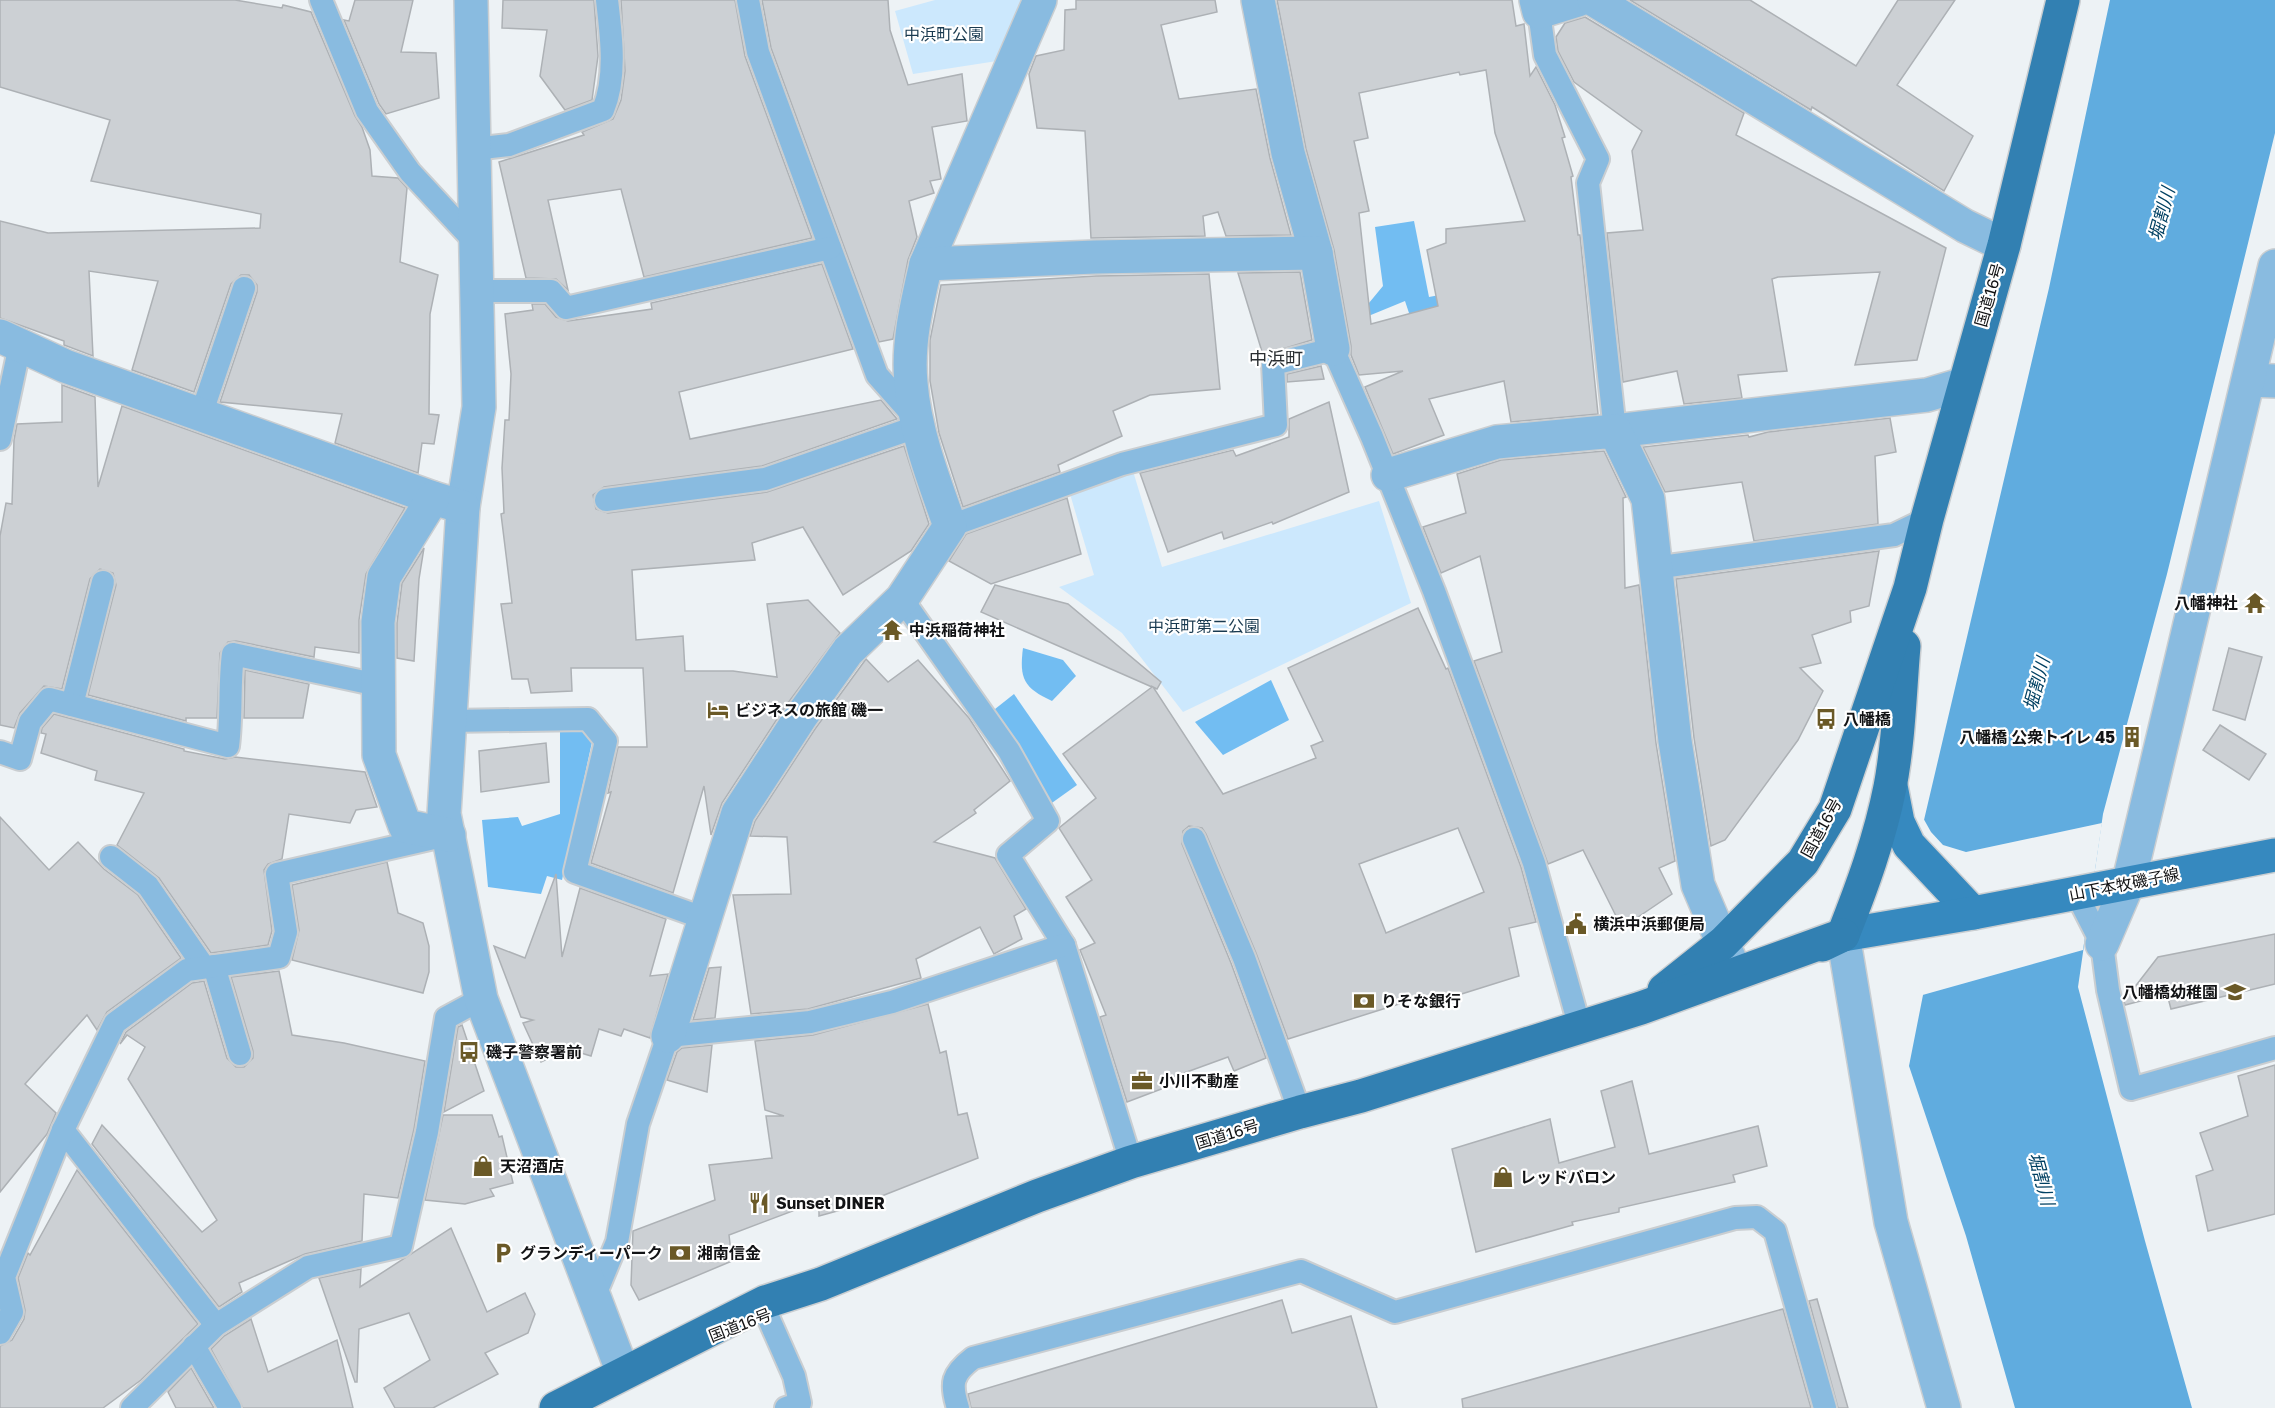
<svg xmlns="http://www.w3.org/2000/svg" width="2275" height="1408" font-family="'Golos Text','Noto Sans JP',sans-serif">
  <rect width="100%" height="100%" fill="#edf2f5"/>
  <g fill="#cce8fd">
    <path d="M935 0H1022L997 61 913 74 895 11Z"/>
    <path d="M1133 471 1162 567 1379 501 1411 603 1183 712 1122 633 1059 587 1094 575 1070 494Z"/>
  </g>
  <g fill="#72bdf2">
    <path d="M1414 221 1429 297 1487 286 1413 325 1405 301 1366 317 1364 309 1383 286 1375 227Z"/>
    <path d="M1023 648 1063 660 1076 676 1052 701C1024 688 1019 679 1023 648Z"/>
    <path d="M1271 680 1289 720 1223 755 1195 722Z"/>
    <path d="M1014 694 1077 785 1049 805 990 713Z"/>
    <path d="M583 728 592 742 562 880 547 876 541 894 488 887 482 820 518 817 522 826 560 814V730Z"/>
  </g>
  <path fill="#60acdf" d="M2110 0H2275V133L2167 574 2103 814 2078 987 2145 1241 2192 1408H2015L1966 1236 1909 1066 1923 995 1924 820 2049 288Z"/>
  <path fill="#edf2f5" d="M1922 816 1931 832 1943 845 1966 852 2102 823 2083 950 1919 996Z"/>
  <g fill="#ccd0d4" stroke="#adb1b5" stroke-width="1.5" fill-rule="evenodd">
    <path d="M0 0H235L282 8 283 5 311 12 355 116 362 127 370 150 372 176 398 178 407 188 400 262 438 275 430 314 429 414 439 415 434 444 422 443 418 473 335 443 342 414 220 402 257 292V285L249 275H241L231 284 194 392 132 370 158 281 89 271 93 356 64 345V341L0 318V221L48 233 260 228 261 214 91 181 110 120 0 87Z"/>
    <path d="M355 0H413L401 52 436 53 439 98 386 114 379 104 344 20 349 21Z"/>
    <path d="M503 0H594L598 56 592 100 565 110 540 76 547 30 502 28Z"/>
    <path d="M621 0H735L745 56 812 238 644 277 621 189 548 200 568 290 556 279 526 278 499 162 584 135 582 132 613 119 621 100 625 71Z"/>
    <path d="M762 0H888L890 30 908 85 962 74 967 121 932 127 941 179 930 181 934 193 909 201 917 237 908 260 893 339 879 342 771 48Z"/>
    <path d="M1076 0H1215L1217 12 1161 25 1179 99 1256 89 1270 158 1291 235 1226 236 1218 212 1203 216 1205 236 1091 238 1085 131 1037 128 1029 74 1036 56 1064 50 1065 10 1076 9Z"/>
    <path d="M1277 0H1512L1516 26 1524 24 1530 76 1536 67 1555 105 1565 137 1562 138 1573 176 1571 177 1578 235H1580L1598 414 1511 422 1504 381 1429 399 1444 435 1393 454 1365 387 1403 371 1359 375 1351 355V346L1334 250 1306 149ZM1486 70 1495 133 1525 221 1446 229V243L1427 250 1438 306 1371 324 1359 213 1369 211 1354 141 1368 138 1359 93 1459 72 1460 75Z"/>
    <path d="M1630 0H1750L1856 66 1898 0H1955L1897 85 1973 136 1944 191 1812 107 1811 110Z"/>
    <path d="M1585 17 1744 113 1736 135 1946 248 1917 360 1855 365 1880 272 1778 277 1772 279 1787 371 1738 375 1742 398 1684 404 1677 371 1623 382 1607 233 1643 230 1632 151 1642 131 1574 82 1558 51 1556 37 1565 23Z"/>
    <path d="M822 264 853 349 679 392 690 439 881 400 897 419 762 466 604 487 593 495 596 509 608 513 767 492 904 446 929 524 911 551 843 595 803 527 752 543 755 560 632 570 636 640 683 636 685 671H733L777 677 767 604 808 600 840 633 785 707 722 803 711 835 704 786 673 893 591 863 611 792 608 793 618 747H647L643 668H571L572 691 531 693 528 679H512L501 604 512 603 501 514 504 513 502 468 505 420H509L511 374 505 314 533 310 532 304H545L556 317 568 321 652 309 651 303Z"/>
    <path d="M1300 272 1312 340 1263 355 1238 273Z"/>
    <path d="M1209 274 1220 389 1150 395 1113 411 1122 436 1058 465 1060 472 963 507 939 433 930 381V340L941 285 1096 276Z"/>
    <path d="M1321 366 1324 379 1287 382V374Z"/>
    <path d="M62 385 95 397 98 487 122 406 405 508 366 574 359 620V653L315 647 314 657 236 641 228 642 220 653 217 718H186V721L88 695 116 585 113 573 100 569 90 579 62 689 44 686 20 713 14 728 0 725V536L6 503 12 504 14 440 17 424 62 422Z"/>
    <path d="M1329 402 1349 492 1273 524 1272 522 1224 539 1222 532 1168 552 1140 473 1233 450 1236 456 1289 437V419Z"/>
    <path d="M1890 418 1896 452 1875 456 1878 524 1754 541 1742 482 1665 492 1643 447 1748 435 1749 437 1768 432Z"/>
    <path d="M1604 451 1626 497 1623 498 1625 588 1639 585 1656 743 1675 861 1659 868 1672 894 1622 928 1583 850 1548 864 1474 661 1502 652 1480 556 1441 573 1423 527 1466 513 1457 474 1501 460Z"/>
    <path d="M1067 498 1081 554 991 584 949 561 966 534Z"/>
    <path d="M424 548 419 579 414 661 397 658V623L402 583Z"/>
    <path d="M1879 551 1869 606 1850 611 1851 622 1812 635 1821 663 1800 668 1823 691 1798 740 1725 840 1711 846 1694 738 1676 579Z"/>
    <path d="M995 585 1068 604 1161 682 1157 689 1153 687 1223 794 1316 758 1311 746 1323 741 1288 668 1418 608 1446 669 1448 668 1521 867 1536 922 1509 928 1519 976 1452 997 1422 1009 1418 998 1288 1039 1256 953 1206 834 1202 828 1189 826 1183 831 1182 844 1231 963 1266 1058 1234 1071 1228 1057 1162 1081 1164 1088 1127 1102 1100 1017 1106 1015 1080 950 1095 943 1066 897 1092 880 1059 828 1096 798 1063 754 1152 687 981 612ZM1458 828 1484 892 1386 933 1359 864Z"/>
    <path d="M2229 648 2262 657 2245 720 2213 710Z"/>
    <path d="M866 659 888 682 918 660 969 718 1010 781 974 810 976 813 934 842 995 858 1026 909 1014 916 1022 939 994 954 980 927 916 959 921 978 808 1009 751 1014 733 895 791 894 787 837 750 836 755 821 815 729Z"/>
    <path d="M245 670 309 684 303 718H244Z"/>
    <path d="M54 714 184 749V751L225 759 235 757 365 772 377 807 356 810 350 823 289 814 282 859 268 864 264 870 272 931 268 945 211 953 159 878 117 845 144 793 95 780 97 771 41 753 46 734 41 733 42 728Z"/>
    <path d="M2220 725 2266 754 2249 780 2203 750Z"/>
    <path d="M546 743 549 782 481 792 479 751Z"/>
    <path d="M0 817 49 870 78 842 104 869 138 895 181 958 107 1012 97 1030 87 1015 25 1084 56 1113 47 1134 0 1192Z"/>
    <path d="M387 862 398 913 423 923 429 946V972L423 993 292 960 299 930 292 885Z"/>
    <path d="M556 874 562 957 580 888 666 919 650 976 668 974 650 1038 624 1029 621 1036 599 1029 591 1056 568 1049 541 1062 523 1023 533 1020 521 1017 494 946 525 958Z"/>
    <path d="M2275 934V984L2171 1009 2167 994 2125 1005 2124 1001 2158 957Z"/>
    <path d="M721 967 715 1018 693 1020 709 968Z"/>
    <path d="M279 971 292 1035 344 1043 425 1061 414 1129 398 1198 364 1194 362 1241 305 1254 239 1283 242 1292 219 1307 92 1144 102 1125 202 1232 217 1220 128 1079 145 1047 127 1035 120 1044 126 1032 192 983 204 981 227 1058 236 1067H244L253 1058V1051L231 977Z"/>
    <path d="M928 1004 940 1053 946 1051 958 1115 967 1113 978 1158 859 1205 819 1216V1201L729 1235 732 1261 639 1300 631 1285 633 1231 715 1200 709 1165 772 1158 766 1116H784L765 1110 755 1041 813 1035Z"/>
    <path d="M462 1025 484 1091 444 1112 458 1027Z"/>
    <path d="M712 1045 707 1092 667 1080 677 1052 682 1048Z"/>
    <path d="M2275 1065V1214L2208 1231 2196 1176 2213 1170 2200 1133 2248 1116 2238 1076Z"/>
    <path d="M1632 1081 1649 1154 1758 1126 1767 1166 1733 1175 1735 1182 1619 1208V1212L1572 1222 1573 1225 1476 1252 1452 1149 1550 1119 1559 1163 1615 1147 1601 1091Z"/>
    <path d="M443 1115H492L499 1137 502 1136 513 1183 490 1189 494 1196 465 1204 425 1200Z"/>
    <path d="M77 1170 198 1324 141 1380 103 1408H0V1346L12 1340 24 1319 25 1310 18 1278 28 1253 30 1255Z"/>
    <path d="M451 1228 487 1312 525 1293 535 1314 528 1333 485 1353 498 1374 433 1408H395L384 1388 430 1360 409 1313 359 1329 357 1382H355L319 1278 361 1269 360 1287Z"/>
    <path d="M1817 1299 1848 1408H1838L1809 1301Z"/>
    <path d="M1282 1300 1292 1333 1351 1316 1377 1408H971L968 1394Z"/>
    <path d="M1783 1309 1811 1408H1463L1462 1399Z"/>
    <path d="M251 1319 268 1372 337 1340 353 1408H243L211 1349 224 1336Z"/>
    <path d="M191 1368 214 1408H176L168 1392Z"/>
  </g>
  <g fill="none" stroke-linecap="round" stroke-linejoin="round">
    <defs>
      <g id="service">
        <path d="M321 0 367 111 410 172 475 242"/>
        <path d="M748 0 758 52 877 375 917 420"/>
        <path d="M1539 12 1545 55 1598 159 1588 183 1615 431"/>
        <path d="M473 149 509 145 603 110C617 77 611 34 607 0"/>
        <path d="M476 291H551L566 308 830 248"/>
        <path d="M201 415 244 288"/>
        <path d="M0 439 20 345"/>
        <path d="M606 500 765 479 919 426"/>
        <path d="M950 526 1122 464 1276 425 1273 364 1333 349 1372 437 1434 591 1534 863 1580 1028"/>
        <path d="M1654 568 1894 535 1927 519"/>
        <path d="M902 599 1009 751 1048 821 1008 855 1064 945 1131 1162"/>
        <path d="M72 705 103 582"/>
        <path d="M449 721 588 719 606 741 575 872 706 919"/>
        <path d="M0 752 20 759 30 722 49 699 228 746C232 715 229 685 233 654L378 685"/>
        <path d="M1194 839 1244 958 1300 1112"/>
        <path d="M111 857 148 886 204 967"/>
        <path d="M2076 893 2102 944 2108 990 2131 1089 2275 1048"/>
        <path d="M214 966 240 1054"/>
        <path d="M63 1130 216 1325"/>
        <path d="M595 1295 617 1242 638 1124 668 1036 810 1022 892 1002 1064 945"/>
        <path d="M768 1317 794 1376 800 1403 786 1408"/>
        <path d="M0 1333 12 1312 4 1277 63 1130 115 1023 187 970 279 957 286 932 277 874 438 837"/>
        <path d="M194 1346 230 1408"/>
        <path d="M132 1408 216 1325 308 1267 401 1246 427 1132 446 1018 481 999"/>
        <path d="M958 1408C950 1383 952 1374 973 1358L1301 1271 1395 1312 1735 1218 1757 1217 1775 1231 1825 1408"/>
      </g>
      <g id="minor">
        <path d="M471 0 479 407 463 507 444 814 481 999 623 1373"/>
        <path d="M1258 0 1288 153 1316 253"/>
        <path d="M1536 0 1539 12 1578 0"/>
        <path d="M1594 0 1965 226 2004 245"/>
        <path d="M926 264 1040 0"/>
        <path d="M0 336 65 366 433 498 463 507"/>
        <path d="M2249 380 2275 381"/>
        <path d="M1615 431 1927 395 1964 384"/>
        <path d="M1388 475 1497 442 1615 431 1648 499 1675 741 1698 885 1733 967"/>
        <path d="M433 498 384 577 378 622 379 755 405 826 449 835"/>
        <path d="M668 1036 738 813 800 718 848 651 902 599 950 526C934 481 915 432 911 383 907 344 917 303 926 264L1095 257 1316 253 1333 349"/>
      </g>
      <g id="tertiary">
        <path d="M1843 935 1891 1222 1944 1408"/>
        <path d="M2102 944 2129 881 2275 266"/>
      </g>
      <g id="primary">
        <path d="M1891 786 1898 822 1909 845 1973 913"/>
        <path d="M1843 935 1973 913 2275 855"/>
      </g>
      <g id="trunk">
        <path d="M1822 945 1843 935C1862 887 1880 838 1890 787 1899 741 1900 692 1904 646"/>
        <path d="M1664 990 1723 943 1803 862 1835 809 1910 588 1927 519 2004 245 2063 0"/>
        <path d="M556 1408 765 1302 821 1284 1037 1196 1131 1162 1300 1112 1361 1096 1641 1008 1843 935"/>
      </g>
    </defs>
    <use href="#service" stroke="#caced1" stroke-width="26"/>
    <use href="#minor" stroke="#caced1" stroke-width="36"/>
    <use href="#tertiary" stroke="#caced1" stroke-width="36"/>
    <use href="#primary" stroke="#caced1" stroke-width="36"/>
    <use href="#trunk" stroke="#caced1" stroke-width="36"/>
    <use href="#service" stroke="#89bbe0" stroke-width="22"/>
    <use href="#minor" stroke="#89bbe0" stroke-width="33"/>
    <use href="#tertiary" stroke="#89bbe0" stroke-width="33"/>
    <use href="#primary" stroke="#3689bf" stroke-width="33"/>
    <use href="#trunk" stroke="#3280b2" stroke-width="33"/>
  </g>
  <defs>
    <symbol id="temple-bare" viewBox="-9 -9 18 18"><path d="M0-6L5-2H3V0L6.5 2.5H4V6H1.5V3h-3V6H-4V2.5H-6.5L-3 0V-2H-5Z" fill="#6a5927" stroke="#fff" stroke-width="2.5" paint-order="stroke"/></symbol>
    <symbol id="hotel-bare" viewBox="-9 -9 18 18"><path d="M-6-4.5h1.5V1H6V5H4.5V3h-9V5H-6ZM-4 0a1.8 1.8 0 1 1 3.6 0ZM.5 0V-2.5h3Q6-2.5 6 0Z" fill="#6a5927" stroke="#fff" stroke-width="2.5" paint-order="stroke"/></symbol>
    <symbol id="bus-bare" viewBox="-9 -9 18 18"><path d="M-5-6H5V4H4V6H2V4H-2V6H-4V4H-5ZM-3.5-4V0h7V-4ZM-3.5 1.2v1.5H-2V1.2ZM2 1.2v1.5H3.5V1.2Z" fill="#6a5927" stroke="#fff" stroke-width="2.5" paint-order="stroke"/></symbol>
    <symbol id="building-bare" viewBox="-9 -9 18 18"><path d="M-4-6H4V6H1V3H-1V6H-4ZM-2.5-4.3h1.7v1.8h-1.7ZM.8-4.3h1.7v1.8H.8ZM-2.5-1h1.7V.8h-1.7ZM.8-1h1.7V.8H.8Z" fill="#6a5927" stroke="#fff" stroke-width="2.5" paint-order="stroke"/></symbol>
    <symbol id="civic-bare" viewBox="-9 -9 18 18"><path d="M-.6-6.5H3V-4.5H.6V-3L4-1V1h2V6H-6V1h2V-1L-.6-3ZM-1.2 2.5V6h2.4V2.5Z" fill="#6a5927" stroke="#fff" stroke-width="2.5" paint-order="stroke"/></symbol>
    <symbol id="school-bare" viewBox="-9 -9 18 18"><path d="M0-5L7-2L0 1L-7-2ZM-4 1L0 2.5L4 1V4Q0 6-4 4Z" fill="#6a5927" stroke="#fff" stroke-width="2.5" paint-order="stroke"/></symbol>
    <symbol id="bank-bare" viewBox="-9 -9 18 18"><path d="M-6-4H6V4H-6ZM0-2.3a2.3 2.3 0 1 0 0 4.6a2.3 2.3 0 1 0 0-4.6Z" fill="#6a5927" stroke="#fff" stroke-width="2.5" paint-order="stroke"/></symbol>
    <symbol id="office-bare" viewBox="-9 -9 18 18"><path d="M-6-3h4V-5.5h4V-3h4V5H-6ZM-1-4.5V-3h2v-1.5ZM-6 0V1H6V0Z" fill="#6a5927" stroke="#fff" stroke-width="2.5" paint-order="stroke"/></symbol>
    <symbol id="shop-bare" viewBox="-9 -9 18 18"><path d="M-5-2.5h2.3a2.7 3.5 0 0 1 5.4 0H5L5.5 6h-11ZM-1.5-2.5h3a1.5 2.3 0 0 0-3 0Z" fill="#6a5927" stroke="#fff" stroke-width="2.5" paint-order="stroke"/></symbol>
    <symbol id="restaurant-bare" viewBox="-9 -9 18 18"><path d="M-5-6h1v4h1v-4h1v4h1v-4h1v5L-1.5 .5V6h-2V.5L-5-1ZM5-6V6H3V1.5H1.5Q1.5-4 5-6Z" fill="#6a5927" stroke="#fff" stroke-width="2.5" paint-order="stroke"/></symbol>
    <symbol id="parking-bare" viewBox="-9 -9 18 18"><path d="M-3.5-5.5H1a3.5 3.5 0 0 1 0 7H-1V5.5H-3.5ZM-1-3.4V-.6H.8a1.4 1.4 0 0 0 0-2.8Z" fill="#6a5927" stroke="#fff" stroke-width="2.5" paint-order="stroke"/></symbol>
  </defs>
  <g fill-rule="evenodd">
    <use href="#temple-bare" x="2240" y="588" width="30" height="30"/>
    <use href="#temple-bare" x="877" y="615" width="30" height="30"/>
    <use href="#hotel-bare" x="703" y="695" width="30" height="30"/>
    <use href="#bus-bare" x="1811" y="704" width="30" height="30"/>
    <use href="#building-bare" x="2117" y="722" width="30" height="30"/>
    <use href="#civic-bare" x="1561" y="909" width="30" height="30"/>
    <use href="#school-bare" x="2220" y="977" width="30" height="30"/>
    <use href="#bank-bare" x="1349" y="986" width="30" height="30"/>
    <use href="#bus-bare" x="454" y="1037" width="30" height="30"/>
    <use href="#office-bare" x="1127" y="1066" width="30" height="30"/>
    <use href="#shop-bare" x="468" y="1151" width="30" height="30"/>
    <use href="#shop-bare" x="1488" y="1162" width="30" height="30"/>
    <use href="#restaurant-bare" x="744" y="1188" width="30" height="30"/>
    <use href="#parking-bare" x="488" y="1238" width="30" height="30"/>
    <use href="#bank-bare" x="665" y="1238" width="30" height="30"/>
  </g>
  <g text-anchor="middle" stroke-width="4.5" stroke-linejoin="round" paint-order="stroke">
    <g font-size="16" fill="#193a50" stroke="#fff">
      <text x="944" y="40">中浜町公園</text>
      <text x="1204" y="632">中浜町第二公園</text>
    </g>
    <g font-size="16" fill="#121315" stroke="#fff">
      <text transform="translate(1989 295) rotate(-74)" y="6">国道16号</text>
      <text transform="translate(1821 828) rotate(-61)" y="6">国道16号</text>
      <text transform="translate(2124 884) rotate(-11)" y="6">山下本牧磯子線</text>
      <text transform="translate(1227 1134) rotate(-17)" y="6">国道16号</text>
      <text transform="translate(740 1325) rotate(-21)" y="6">国道16号</text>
    </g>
    <g font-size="16" font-weight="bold" fill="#121315" stroke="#fff" text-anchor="start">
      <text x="2238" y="609" text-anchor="end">八幡神社</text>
      <text x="909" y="636">中浜稲荷神社</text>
      <text x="735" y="716">ビジネスの旅館 磯一</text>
      <text x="1843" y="725">八幡橋</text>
      <text x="2115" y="743" text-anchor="end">八幡橋 公衆トイレ 45</text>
      <text x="1593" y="930">横浜中浜郵便局</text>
      <text x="2218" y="998" text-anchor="end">八幡橋幼稚園</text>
      <text x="1381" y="1007">りそな銀行</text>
      <text x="486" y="1058">磯子警察署前</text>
      <text x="1159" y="1087">小川不動産</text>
      <text x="500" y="1172">天沼酒店</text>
      <text x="1520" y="1183">レッドバロン</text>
      <text x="776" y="1209">Sunset DINER</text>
      <text x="520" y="1259">グランディーパーク</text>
      <text x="697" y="1259">湘南信金</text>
    </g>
    <g font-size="18" font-style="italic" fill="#004062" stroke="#fff">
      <text transform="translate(2162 214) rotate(-75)" y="6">堀割川</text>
      <text transform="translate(2037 684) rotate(-75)" y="6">堀割川</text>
      <text transform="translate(2041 1179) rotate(75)" y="6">堀割川</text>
    </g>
    <g font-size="18" fill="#2a2e31" stroke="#fff">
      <text x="1276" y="365">中浜町</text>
    </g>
  </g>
</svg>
